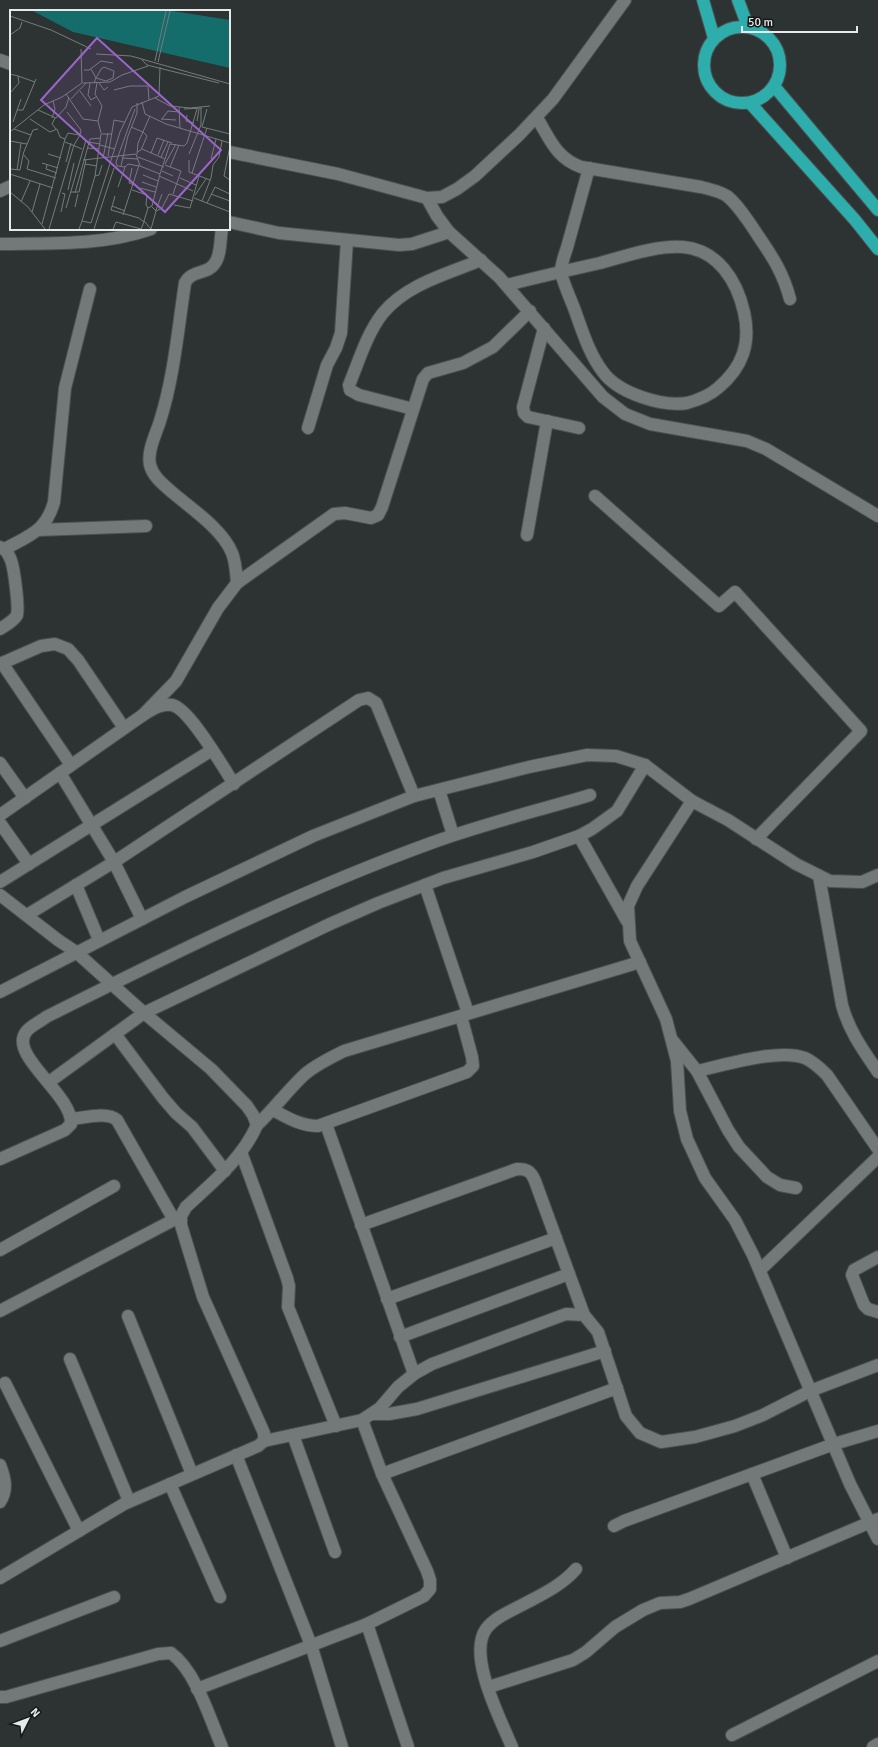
<svg xmlns="http://www.w3.org/2000/svg" width="878" height="1747" font-family="Signika,sans-serif">
  <rect width="100%" height="100%" fill="#2d3232"/>
  <g fill="none" stroke-linecap="round" stroke-linejoin="round">
    <defs>
      <g id="minor">
        <path d="M0 60 11 64"/>
        <path d="M537 118C550 139 556 158 581 167L701 187C710 189 719 191 727 196 737 204 744 215 751 225 768 251 782 268 790 299"/>
        <path d="M229 152 338 174 427 198 442 197 457 189 475 176 519 135 553 99 625 0"/>
        <path d="M0 191 11 186"/>
        <path d="M427 198 437 216 449 232 499 277 603 397 625 414 650 424 747 441 766 449 878 516"/>
        <path d="M229 222 279 233 399 245 412 244 449 232"/>
        <path d="M222 229C220 239 221 255 215 263 208 275 192 269 185 283 178 329 174 377 160 421 156 434 147 451 150 465 153 477 164 485 173 493 192 509 223 530 232 553 236 563 236 573 237 583"/>
        <path d="M0 244C51 243 102 246 151 229"/>
        <path d="M507 285C538 277 569 270 600 263 625 256 658 245 683 247 718 250 737 281 744 312 751 343 743 367 718 388 710 395 698 400 687 403 662 407 618 393 603 372 589 354 582 330 574 308 571 300 561 278 561 271 561 263 566 252 568 244 575 219 582 194 589 168"/>
        <path d="M544 328 523 407 524 413 528 417 579 428"/>
        <path d="M413 409 359 395 350 390 349 385C359 361 367 333 383 313 407 284 447 274 481 260"/>
        <path d="M308 428 327 365 336 348 341 333 347 240"/>
        <path d="M595 496 719 606 735 592 861 731 756 839"/>
        <path d="M38 530 146 526"/>
        <path d="M527 535 547 421"/>
        <path d="M0 547C5 549 8 552 10 558 14 565 19 607 17 615 14 621 6 625 0 629"/>
        <path d="M5 549C30 535 46 531 54 502L65 388 90 289"/>
        <path d="M2 663 71 765"/>
        <path d="M0 664 41 646 55 644 68 649 78 660 124 728"/>
        <path d="M143 715 176 681 218 608 237 583 334 514 345 513 371 518 378 515 382 507 423 379 428 373 463 363 493 347 530 311"/>
        <path d="M0 763 25 798"/>
        <path d="M60 773 114 862 142 919"/>
        <path d="M439 790 453 835"/>
        <path d="M692 801 637 886 628 906 630 941 666 1019 677 1061 680 1111 687 1139 705 1178 735 1220 753 1255 850 1484 878 1539"/>
        <path d="M0 815 143 715C151 710 161 703 172 705 189 708 223 767 234 784"/>
        <path d="M0 823 29 864"/>
        <path d="M579 836 627 921"/>
        <path d="M819 876 842 1005C849 1031 863 1050 878 1072"/>
        <path d="M0 882 212 750"/>
        <path d="M76 885 99 940"/>
        <path d="M425 885 468 1013"/>
        <path d="M0 895 58 940 76 952 144 1013 211 1069 247 1106 253 1115 257 1125C242 1159 213 1182 186 1207L181 1216V1225L203 1297 264 1433V1441L258 1446 124 1504 0 1578"/>
        <path d="M27 915 114 862 359 700 368 698 376 703 414 796"/>
        <path d="M0 992 185 897 313 836 414 796 529 767 587 755 616 756 645 765 692 801 728 820 796 864 830 881 862 882 878 875"/>
        <path d="M115 1034 163 1098 176 1113 192 1127 225 1171"/>
        <path d="M673 1041 697 1071 728 1130 739 1147 767 1177 780 1185 796 1188"/>
        <path d="M697 1071C726 1065 778 1048 805 1058 814 1062 821 1069 827 1075L878 1149"/>
        <path d="M49 1082 144 1013 330 924 378 903 443 878 533 852 579 836 592 829 617 811 645 765"/>
        <path d="M273 1110C288 1118 301 1126 318 1126L467 1072 473 1066 472 1057 461 1016"/>
        <path d="M71 1119C84 1118 107 1111 117 1120L174 1220"/>
        <path d="M326 1124 414 1374"/>
        <path d="M257 1125C274 1109 287 1091 304 1075 315 1065 330 1058 344 1051L640 962"/>
        <path d="M241 1152 287 1278 289 1286 288 1307 336 1426"/>
        <path d="M0 1159 65 1130 71 1124C73 1095 8 1055 26 1032 30 1026 40 1022 46 1017 172 954 299 891 431 843 483 824 537 811 590 795"/>
        <path d="M361 1225 517 1169C527 1169 531 1171 535 1181L584 1315"/>
        <path d="M0 1250 114 1186"/>
        <path d="M878 1257 854 1270 852 1275 864 1305 868 1309 878 1312"/>
        <path d="M760 1270 878 1157"/>
        <path d="M387 1299 556 1238"/>
        <path d="M0 1311 181 1216"/>
        <path d="M128 1316 192 1474"/>
        <path d="M400 1337 569 1274"/>
        <path d="M70 1359 129 1501"/>
        <path d="M5 1383 79 1531"/>
        <path d="M372 1414H389L417 1409 605 1351"/>
        <path d="M293 1435 335 1552"/>
        <path d="M264 1441 362 1420 380 1408 398 1387 414 1374 432 1364 566 1314 584 1315 598 1332 626 1416 640 1433 661 1442 695 1437 735 1426 763 1415 810 1391 878 1365"/>
        <path d="M236 1455 311 1645 342 1747"/>
        <path d="M0 1465C5 1478 8 1490 0 1502"/>
        <path d="M382 1474 617 1388"/>
        <path d="M752 1474 787 1558"/>
        <path d="M170 1484 220 1597"/>
        <path d="M614 1526 624 1521 834 1444 878 1431"/>
        <path d="M367 1624 408 1747"/>
        <path d="M0 1641 114 1597"/>
        <path d="M489 1687 573 1660 586 1652 615 1627 643 1610 660 1603 680 1602 689 1599 878 1519"/>
        <path d="M197 1689 367 1624 424 1596 430 1589V1580L427 1571 382 1474 362 1420"/>
        <path d="M0 1697H6L158 1654 171 1653C196 1671 210 1719 222 1747"/>
        <path d="M732 1735 878 1661"/>
        <path d="M512 1747C501 1720 467 1656 486 1629 495 1617 511 1611 524 1604 543 1594 562 1585 576 1569"/>
        <path d="M873 1747 878 1744"/>
      </g>
      <g id="highway">
        <path d="M703 0 714 38"/>
        <path d="M738 0 748 27"/>
        <circle cx="742" cy="65" r="38"/>
        <path d="M774 86 878 210"/>
        <path d="M750 103 855 220 878 249"/>
      </g>
    </defs>
    <use href="#minor" stroke="#4b504f" stroke-width="14"/>
    <use href="#highway" stroke="#4b504f" stroke-width="14"/>
    <use href="#minor" stroke="#737979" stroke-width="12"/>
    <use href="#highway" stroke="#2dadab" stroke-width="12"/>
  </g>
  <g transform="translate(10 10)">
    <rect width="220" height="220" fill="#2d3232"/>
    <path d="M23 1H163L220 10V58L63 22Z" fill="#146c6b"/>
    <path fill="none" stroke="#777b7b" stroke-width="1" d="M0 6 41 20 81 39M0 25 10 18 12 12M86 44 121 46 220 74M132 50 137 55 209 73M145 51 156 1M148 52 160 1M81 59 86 68 96 71 103 68 104 61 94 57 91 59 90 61 86 68 84 73M74 60H79L91 51 103 53M0 64 8 66 9 73 0 83M8 66 25 72M73 73 100 72 112 65 138 56M80 73 78 85 81 90 86 87M87 73 85 84 92 96 88 111 91 123M89 73 94 80 98 77M104 80 120 76H138L139 90M70 81 81 96M56 84 73 109 88 111M145 88 160 96 180 98 200 96M61 89 76 73M132 92 135 104 156 114 220 133M169 97 170 118M174 99 192 98M197 99 192 117 220 124M7 100H13L26 69M28 100 46 108 56 97 59 87M57 102 71 120 70 125M177 105 176 111 184 113M42 108 45 99 43 91M45 108 42 114 46 119M20 109 40 122 47 119 50 127 55 129 32 214M151 109 166 110M152 109 158 101 169 102M187 111 189 99M3 112 11 89M121 117 133 122M4 119 21 125M28 119 23 120 13 144 19 151 17 159 46 168M0 122 34 95 52 87 72 73 71 39M55 129 58 123 69 125M0 131 17 134M55 132 72 139M78 132 90 134M90 135 105 139M220 136 214 166 220 170M77 138 89 139M132 139 155 149M127 142 131 140 137 126 133 122M141 143 147 128 162 133M38 144 51 148M127 144 128 133 140 106M179 144 191 115V98M148 145 154 130M98 146 104 110 114 112M128 147 154 157M151 147 158 132M93 148 98 123M112 148 128 149M201 149 206 129M73 150 126 144 130 156 150 164 142 196 138 198 134 211 141 219M179 150V162L200 170M56 152 61 133M32 153 48 158M75 154 87 156M155 154 166 134M37 155 36 159 47 163M155 155 171 161 163 184M111 156 118 126 127 103V93M115 157 118 154 129 156M160 157 169 135M122 158 119 173 124 175M0 159 10 160 13 145M7 160 11 133M152 161 163 166M182 163 197 118M0 164 43 178M150 164 160 134 174 136 177 133 187 99M133 165 148 171M85 166 89 165 92 155M149 166 183 181M170 168 186 175M132 172 146 177M108 177 115 157 107 156 106 152 125 99M130 178 145 182M58 180 64 153M122 180 137 185 136 195 138 198M0 182 18 197 35 219M61 182H69L76 150M65 183 80 129 91 128M201 184 220 191M185 185 196 169M105 186 101 200 129 208 134 212 131 219M184 188 220 202M192 191 201 168 203 155 209 147 212 131M11 192 20 171M197 193 205 177 220 184M164 195 180 198 189 166M102 196 115 201M65 197 68 184M146 200 152 184M146 201 152 198 159 184 183 191M22 202 30 174M51 202 55 184 52 183M113 205 129 155M72 211 85 166 91 124H102M39 219 64 135 70 125 76 130 56 198M69 219 72 211 81 213 110 122 122 97 149 86 150 57M84 219 104 158M103 219 106 212 131 219M141 219 146 201 142 197"/>
    <path fill="#9b65cc" fill-opacity="0.15" stroke="#9b65cc" stroke-width="2" d="M87 28 211 140 155 202 31 90Z"/>
    <rect width="220" height="220" fill="none" stroke="#e6e9e9" stroke-width="2"/>
  </g>
  <g transform="translate(28 1719) rotate(48)" stroke="#171919" stroke-width="3" paint-order="stroke">
  <path d="M0-3L7 15L0 10L-7 15Z" fill="#e6e9e9"/>
  <text y="-6" font-size="11" font-weight="bold" text-anchor="middle" fill="#e6e9e9">N</text>
  </g>
  <path d="M742 26v6h115v-6" fill="none" stroke="#e6e9e9" stroke-width="2"/>
  <text x="748" y="26" font-size="12" fill="#e6e9e9" stroke="#171919" stroke-width="3" paint-order="stroke">50 m</text>
</svg>
